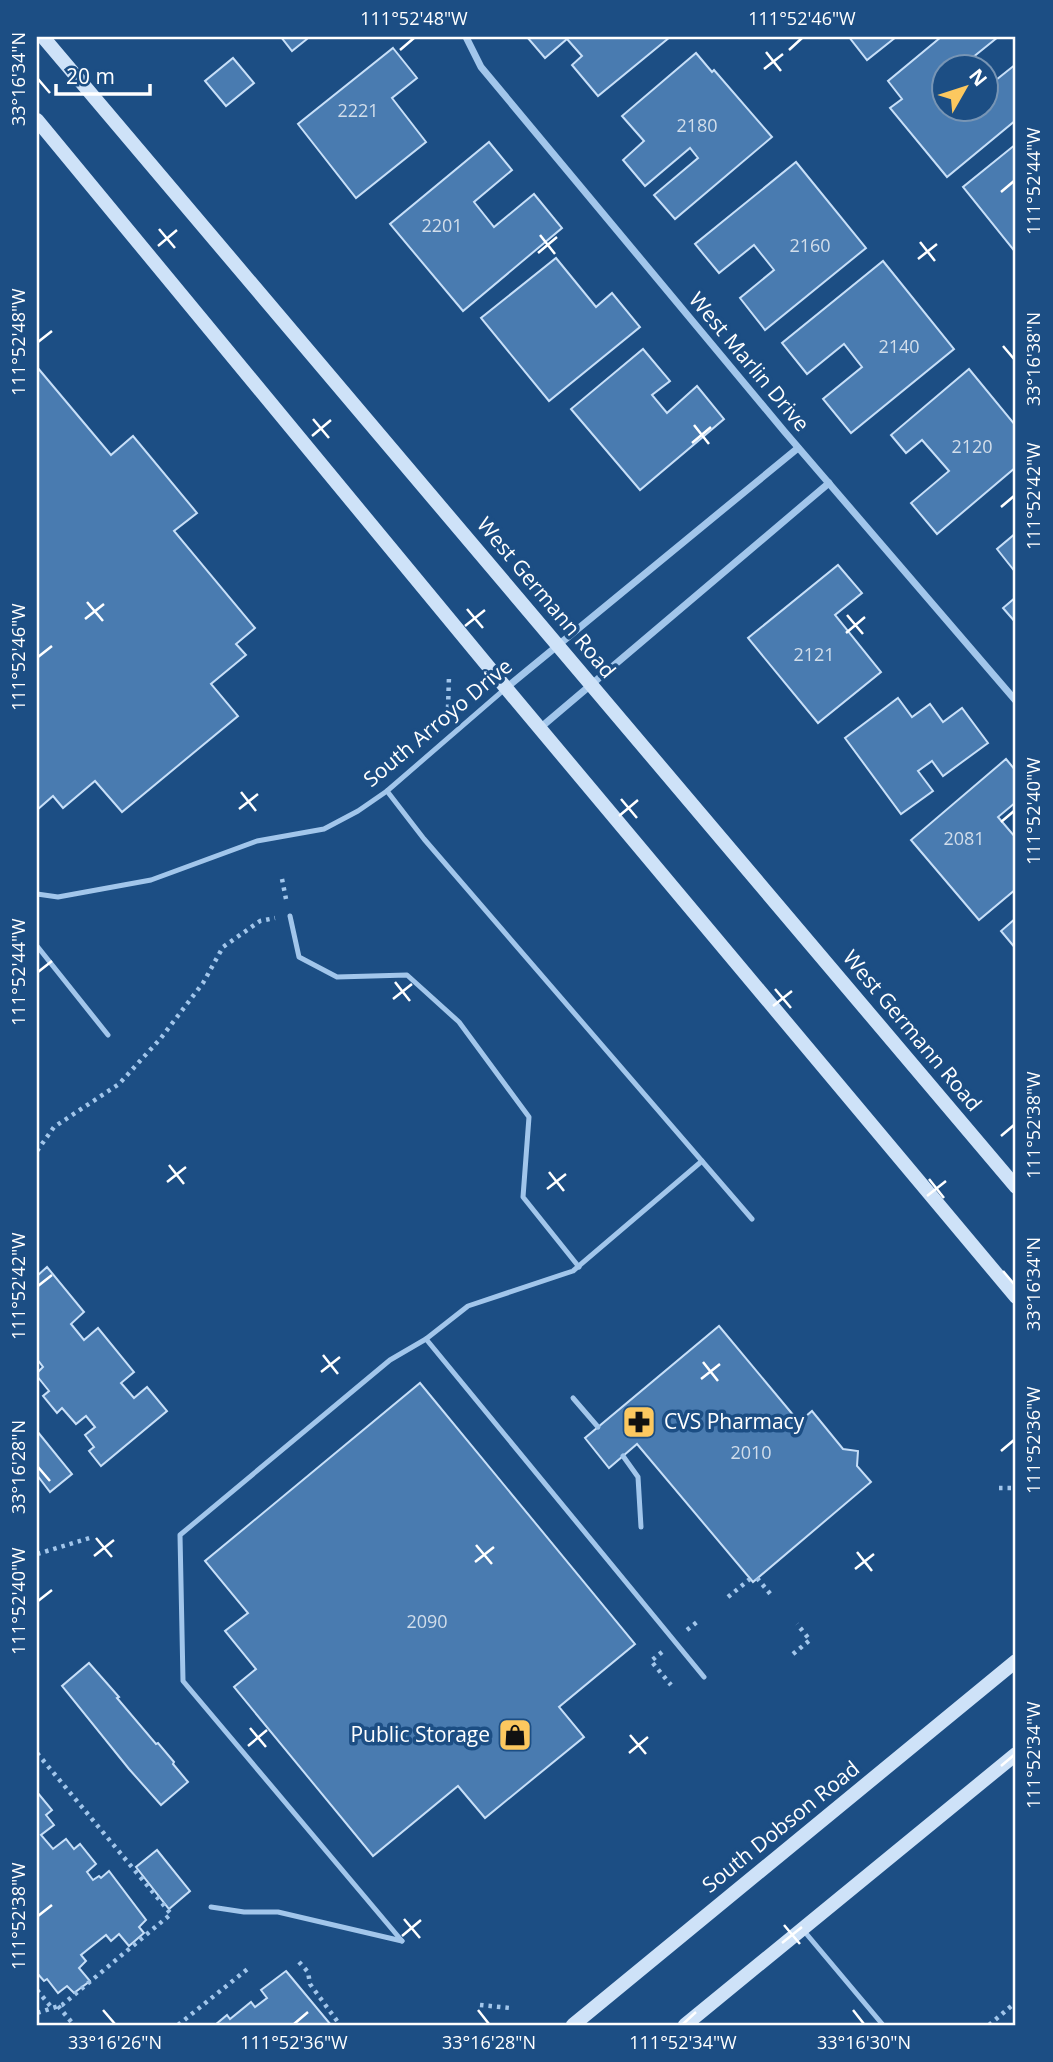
<svg xmlns="http://www.w3.org/2000/svg" width="1053" height="2062" font-family="'Open Sans',sans-serif">
  <rect width="100%" height="100%" fill="#1c4e84"/>
  <g fill="#497bb0" stroke="#c7dff8" stroke-width="2">
    <path d="M281 37H305L307 39 292 51Z"/>
    <path d="M527 37H670L598 96 572 65 582 56 567 39 545 58Z"/>
    <path d="M849 37H896L867 60Z"/>
    <path d="M941 37H998L962 66H944V108H986V88L1016 64V120L947 177 890 108 902 99 888 81Z"/>
    <path d="M393 48 417 78 392 98 426 142 356 198 298 124Z"/>
    <path d="M696 53 712 72 714 70 772 137 675 219 654 195 698 158 690 148 645 186 623 160 644 141 622 116Z"/>
    <path d="M233 58 254 83 226 106 205 81Z"/>
    <path d="M489 142 512 170 474 202 494 227 534 194 562 228 463 311 390 224Z"/>
    <path d="M1016 144V253L963 187Z"/>
    <path d="M796 162 866 248 765 330 740 298 774 270 754 245 719 273 695 244Z"/>
    <path d="M556 258 596 307 612 293 640 327 549 401 481 318Z"/>
    <path d="M883 261 954 349 851 433 823 399 862 367 844 344 807 374 782 343Z"/>
    <path d="M643 349 670 381 652 395 667 413 697 386 724 419 640 490 571 409Z"/>
    <path d="M37 367 111 455 133 436 197 513 174 531 255 628 236 644 246 655 211 684 238 716 122 812 95 781 63 808 53 796 37 810Z"/>
    <path d="M969 369 1016 426V467L937 534 911 503 949 471 922 440 906 453 891 435Z"/>
    <path d="M1016 533V573L997 549Z"/>
    <path d="M838 565 862 593 835 615 881 672 818 723 748 638Z"/>
    <path d="M1016 597V623L1003 608Z"/>
    <path d="M898 698 912 717 930 704 943 722 962 708 988 743 943 776 932 761 918 771 933 791 901 814 845 738Z"/>
    <path d="M1006 759 1016 771V802L998 817 1016 838V889L979 920 911 840Z"/>
    <path d="M1016 918V949L1001 931Z"/>
    <path d="M47 1267 84 1312 71 1324 84 1340 98 1328 134 1372 121 1383 134 1398 147 1387 167 1411 101 1466 89 1451 94 1447 85 1435 95 1427 86 1416 76 1424 62 1408 57 1413 43 1396 49 1391 37 1376V1373L43 1367 37 1359V1276Z"/>
    <path d="M719 1326 799 1422 812 1411 843 1449 858 1451 857 1466 871 1482 753 1582 637 1444 609 1468 585 1438Z"/>
    <path d="M420 1383 635 1644 559 1707 584 1737 485 1818 458 1786 373 1856 234 1687 256 1669 225 1631 248 1613 205 1561Z"/>
    <path d="M37 1431 72 1474 50 1492 37 1475Z"/>
    <path d="M89 1663 119 1697 117 1698 156 1744 158 1743 174 1762 173 1764 188 1782 161 1805 129 1769 62 1686Z"/>
    <path d="M37 1792 52 1810 46 1815 54 1825 41 1835 53 1849 66 1839 74 1849 80 1844 96 1864 87 1872 93 1880 99 1876 101 1878 109 1871 146 1920 139 1927 144 1933 129 1946 119 1934 111 1941 106 1935 81 1955 86 1961 79 1968 90 1981 74 1993 67 1986 58 1993 47 1979 44 1981 37 1973Z"/>
    <path d="M157 1850 190 1891 169 1909 136 1867Z"/>
    <path d="M286 1971 331 2025H215L227 2015 230 2019 251 2002 255 2007 267 1998 261 1990Z"/>
  </g>
  <g fill="none" stroke-linecap="round" stroke-linejoin="round">
    <g stroke="#a2c6eb" stroke-width="4.5" stroke-dasharray="3.5 5" stroke-linecap="butt">
      <path d="M448 708 449 676"/>
      <path d="M282 879 286 899"/>
      <path d="M37 1151 54 1127 119 1084 161 1038 203 983 223 947 260 921 275 918"/>
      <path d="M999 1488H1016"/>
      <path d="M37 1554 93 1537"/>
      <path d="M757 1578 772 1596"/>
      <path d="M728 1597 750 1579"/>
      <path d="M687 1630 697 1622"/>
      <path d="M662 1652 651 1661 671 1685"/>
      <path d="M793 1654 810 1640 797 1624"/>
      <path d="M37 1753 171 1914 62 2005 37 2013"/>
      <path d="M299 1962 308 1972 310 1984 340 2025"/>
      <path d="M37 1990 52 2008"/>
      <path d="M480 2005 510 2008"/>
      <path d="M58 2006 74 2025"/>
      <path d="M178 2025 250 1967"/>
      <path d="M989 2025 1016 2002"/>
    </g>
    <g stroke="#a2c6eb" stroke-width="5">
      <path d="M387 791 424 839 752 1219"/>
      <path d="M37 894 58 897 151 880 257 841 324 829 358 811 387 791 506 688"/>
      <path d="M290 916 299 957 337 977 407 975 459 1022 529 1117 523 1197 579 1267"/>
      <path d="M37 946 108 1035"/>
      <path d="M426 1339 704 1677"/>
      <path d="M573 1398 598 1427"/>
      <path d="M623 1456 638 1477 641 1527"/>
      <path d="M211 1907 244 1912H278L402 1941"/>
      <path d="M804 1931 883 2025"/>
      <path d="M402 1941 183 1681 180 1535 390 1360 426 1339 468 1306 573 1271 702 1161"/>
    </g>
    <g stroke="#a2c6eb" stroke-width="7">
      <path d="M466 37 481 67 784 431 1016 701"/>
      <path d="M506 688 798 448"/>
      <path d="M540 728 829 483"/>
    </g>
    <g stroke="#cee2f8" stroke-width="14">
      <path d="M43 37 1016 1187"/>
      <path d="M37 120 506 688 1016 1297"/>
      <path d="M573 2025 1016 1661"/>
      <path d="M685 2025 1016 1754"/>
    </g>
  </g>
  <path fill="none" stroke="#fff" stroke-width="2.5" d="M400 50 414 38M789 50 802 38M766 52 781 71M764 69 783 54M38 79 50 93M1001 192 1014 181M159 229 175 248M540 235 555 254M920 242 935 261M158 246 177 230M538 253 557 237M918 259 937 244M38 342 52 331M1003 346 1014 359M313 419 329 438M694 425 709 444M312 436 331 420M692 443 711 427M1001 507 1014 496M87 602 103 621M467 609 483 628M847 615 863 634M85 619 104 604M465 626 485 610M846 633 865 617M38 657 52 646M241 792 256 811M621 799 637 818M239 809 258 794M619 816 638 800M1001 822 1014 811M38 972 52 961M395 982 410 1001M775 989 791 1008M393 999 412 984M773 1006 792 991M1001 1136 1014 1125M169 1165 184 1184M549 1172 564 1191M929 1179 944 1198M167 1182 186 1167M547 1189 566 1174M927 1196 946 1181M1003 1271 1014 1284M38 1286 52 1275M323 1355 338 1374M703 1362 718 1381M321 1372 340 1357M701 1379 720 1364M1001 1451 1014 1440M38 1467 50 1481M96 1538 112 1557M476 1545 492 1564M857 1552 872 1571M94 1556 114 1540M475 1562 494 1547M855 1569 874 1554M38 1601 52 1590M250 1728 266 1747M630 1735 646 1754M248 1746 267 1730M629 1753 648 1737M1001 1766 1014 1755M38 1916 52 1905M404 1919 420 1938M784 1925 800 1944M402 1936 421 1920M782 1943 802 1927M103 2010 115 2024M478 2010 489 2024M853 2010 864 2024M294 2024 308 2012M683 2024 696 2012"/>
  <defs>
    <symbol id="pharmacy-square" viewBox="-11 -11 22 22"><rect x="-9" y="-9" width="18" height="18" rx="4" fill="#fcc85f" stroke="#1c4e84"/><path d="M-2-6h4v4h4v4h-4v4h-4v-4h-4v-4h4Z" fill="#111"/></symbol>
    <symbol id="shop-square" viewBox="-11 -11 22 22"><rect x="-9" y="-9" width="18" height="18" rx="4" fill="#fcc85f" stroke="#1c4e84"/><path d="M-5-2.5h2.3a2.7 3.5 0 0 1 5.4 0H5L5.5 6h-11ZM-1.5-2.5h3a1.5 2.3 0 0 0-3 0Z" fill="#111"/></symbol>
  </defs>
  <g fill-rule="evenodd">
    <use href="#pharmacy-square" x="620" y="1403" width="38" height="38"/>
    <use href="#shop-square" x="496" y="1716" width="38" height="38"/>
  </g>
  <g text-anchor="middle" stroke-width="7" stroke-linejoin="round" paint-order="stroke">
    <g font-size="18" fill="#d2deeb">
      <text x="358" y="117">2221</text>
      <text x="697" y="132">2180</text>
      <text x="442" y="232">2201</text>
      <text x="810" y="252">2160</text>
      <text x="899" y="353">2140</text>
      <text x="972" y="453">2120</text>
      <text x="814" y="661">2121</text>
      <text x="964" y="845">2081</text>
      <text x="751" y="1459">2010</text>
      <text x="427" y="1628">2090</text>
    </g>
    <g font-size="21" fill="#fff" stroke="#1c4e84">
      <text transform="translate(749 362) rotate(50)" y="7">West Marlin Drive</text>
      <text transform="translate(546 598) rotate(50)" y="7">West Germann Road</text>
      <text transform="translate(438 723) rotate(-40)" y="7">South Arroyo Drive</text>
      <text transform="translate(912 1031) rotate(50)" y="7">West Germann Road</text>
      <text transform="translate(781 1827) rotate(-39)" y="7">South Dobson Road</text>
    </g>
    <g font-size="21" fill="#fff" stroke="#1c4e84" text-anchor="start">
      <text x="664" y="1429">CVS Pharmacy</text>
      <text x="490" y="1742" text-anchor="end">Public Storage</text>
    </g>
  </g>
  <rect width="1053" height="2062" fill="none" stroke="#1c4e84" stroke-width="77"/>
  <g transform="translate(965 88) rotate(51)"><circle r="33" fill="#1c4e84" stroke="#7795b5" stroke-width="2"/>
  <path d="M0-5L12 26L0 18L-12 26Z" fill="#fcc85f"/>
  <text y="-10" font-size="19" font-weight="bold" text-anchor="middle" fill="#ffffff">N</text>
  </g>
  <path d="M56 84v10h94v-10" fill="none" stroke="#ffffff" stroke-width="3.5"/>
  <text x="66" y="84" font-size="21" fill="#ffffff" stroke="#1c4e84" stroke-width="5" paint-order="stroke">20 m</text>
  <rect x="38" y="38" width="976" height="1986" fill="none" stroke="#fff" stroke-width="2.5"/>
  <g font-size="18" text-anchor="middle" fill="#fff">
    <text x="414" y="25">111°52'48"W</text>
    <text x="802" y="25">111°52'46"W</text>
    <text transform="translate(19 79) rotate(-90)" y="6">33°16'34"N</text>
    <text transform="translate(1034 181) rotate(-90)" y="6">111°52'44"W</text>
    <text transform="translate(19 342) rotate(-90)" y="6">111°52'48"W</text>
    <text transform="translate(1034 359) rotate(-90)" y="6">33°16'38"N</text>
    <text transform="translate(1034 496) rotate(-90)" y="6">111°52'42"W</text>
    <text transform="translate(19 657) rotate(-90)" y="6">111°52'46"W</text>
    <text transform="translate(1034 811) rotate(-90)" y="6">111°52'40"W</text>
    <text transform="translate(19 972) rotate(-90)" y="6">111°52'44"W</text>
    <text transform="translate(1034 1125) rotate(-90)" y="6">111°52'38"W</text>
    <text transform="translate(1034 1284) rotate(-90)" y="6">33°16'34"N</text>
    <text transform="translate(19 1286) rotate(-90)" y="6">111°52'42"W</text>
    <text transform="translate(1034 1440) rotate(-90)" y="6">111°52'36"W</text>
    <text transform="translate(19 1467) rotate(-90)" y="6">33°16'28"N</text>
    <text transform="translate(19 1601) rotate(-90)" y="6">111°52'40"W</text>
    <text transform="translate(1034 1755) rotate(-90)" y="6">111°52'34"W</text>
    <text transform="translate(19 1916) rotate(-90)" y="6">111°52'38"W</text>
    <text x="115" y="2049">33°16'26"N</text>
    <text x="294" y="2049">111°52'36"W</text>
    <text x="489" y="2049">33°16'28"N</text>
    <text x="683" y="2049">111°52'34"W</text>
    <text x="864" y="2049">33°16'30"N</text>
  </g>
</svg>
